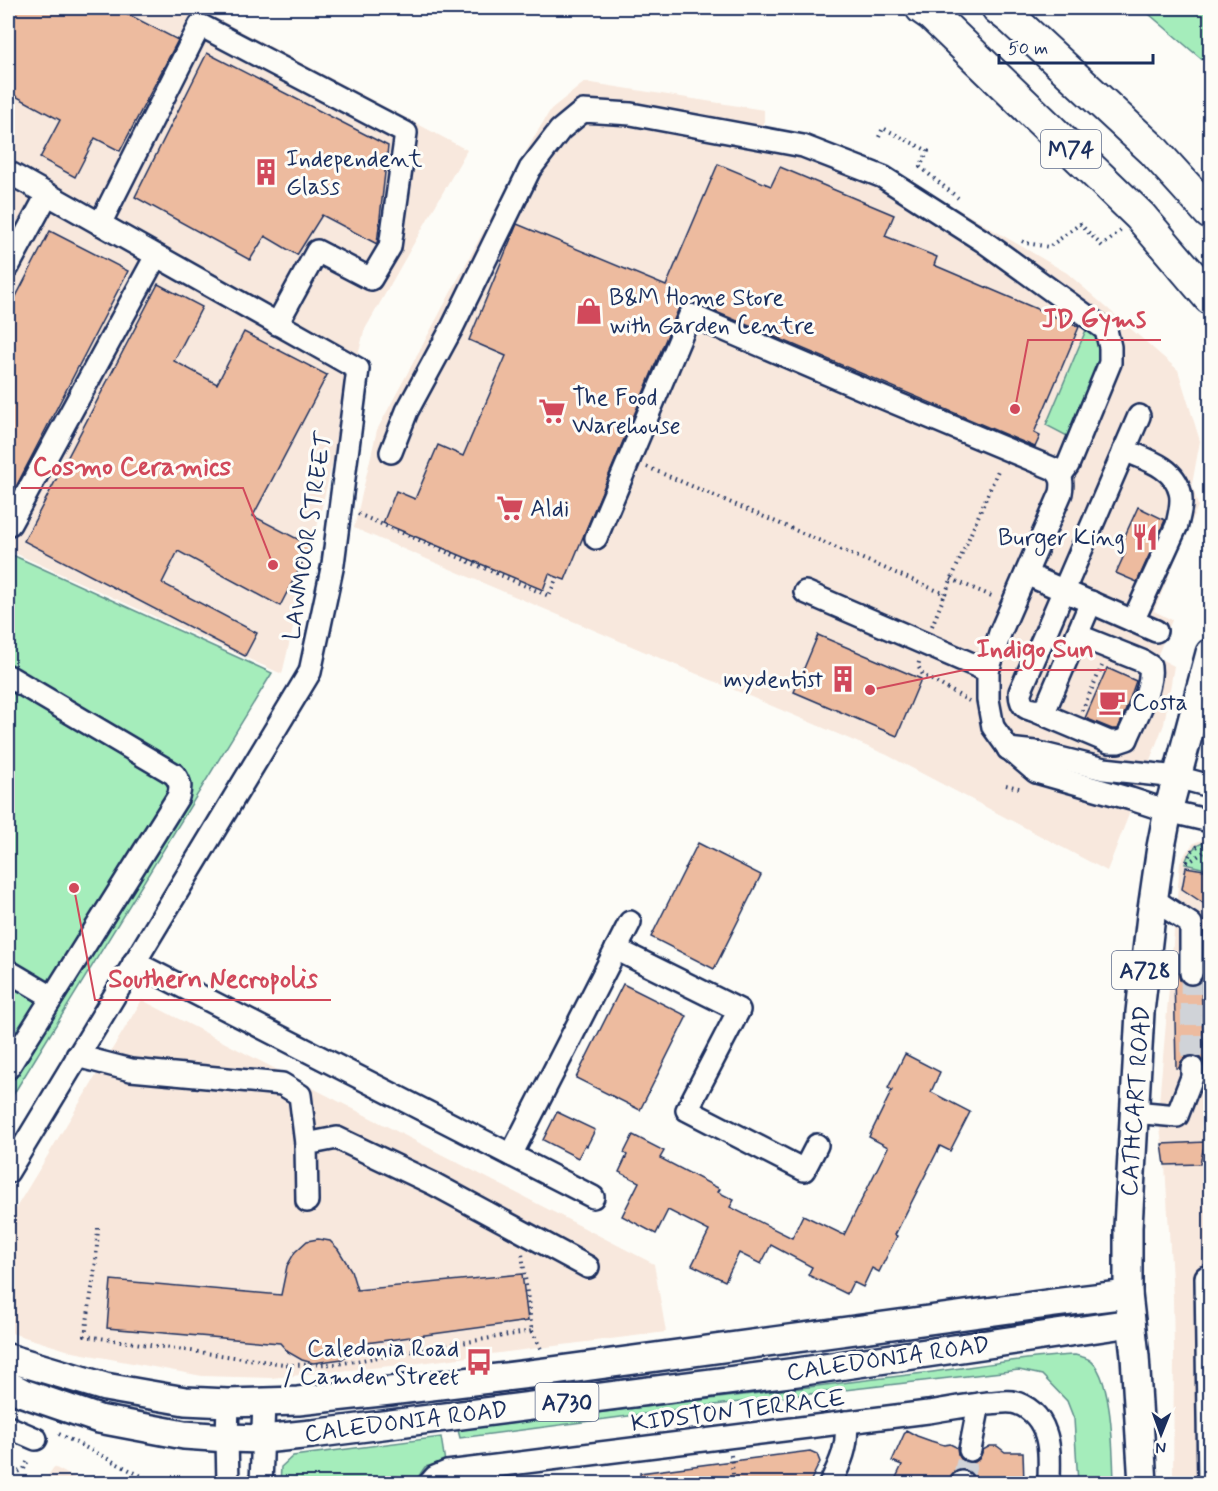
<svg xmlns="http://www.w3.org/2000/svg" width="1218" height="1491" font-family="Mynerve,sans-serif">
  <rect width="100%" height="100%" fill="#fdfcf7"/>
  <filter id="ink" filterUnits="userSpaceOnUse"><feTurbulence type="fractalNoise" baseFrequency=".0167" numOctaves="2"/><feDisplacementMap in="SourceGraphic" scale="12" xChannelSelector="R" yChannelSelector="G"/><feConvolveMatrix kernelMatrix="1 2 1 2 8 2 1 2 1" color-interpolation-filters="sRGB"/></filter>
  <g filter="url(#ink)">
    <g fill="#f8e8dd">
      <path d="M8 8H197L467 150 364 331 282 674 8 550Z"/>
      <path d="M585 82 764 110V126L886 167 1067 273 1178 370 1200 441 1192 484 1198 506 1154 611 1172 620 1157 657 1174 666 1164 724 1107 871 887 755 354 528 377 430 533 139 551 109Z"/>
      <path d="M1204 839H1210V1483L1173 1484 1174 1354 1173 1297 1165 1165 1158 1114 1180 863 1187 851 1194 843Z"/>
      <path d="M142 1000 654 1264 666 1332 420 1363 271 1378 202 1376 73 1352 8 1332V1221Z"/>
      <path d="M54 1467 85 1483H43Z"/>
    </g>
    <g fill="#a5edbb" stroke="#608e8c" stroke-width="1.5">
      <path d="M1142 8H1210V68L1206 63Z"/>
      <path d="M1086 330C1098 335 1100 346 1102 358L1071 438 1046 425Z"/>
      <path d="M8 553 272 673 8 1103Z"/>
      <path d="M1205 842 1210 843V870L1185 864C1188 852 1194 846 1205 842Z"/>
      <path d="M1075 1355C1079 1356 1085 1357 1088 1359 1113 1372 1113 1457 1114 1483H1078L1074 1419 1067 1401 1042 1375 1019 1370 697 1407 460 1438 458 1430C608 1412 758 1392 908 1375 964 1369 1019 1357 1075 1355Z"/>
      <path d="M441 1437 445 1462 425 1467 414 1483 280 1484 281 1467 293 1456Z"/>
    </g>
    <g fill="#edbb9f" stroke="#1b2f5e" stroke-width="1.5">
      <path d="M8 8H116L178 40 120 151 95 138 75 177 40 158 60 120 8 92Z"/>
      <path d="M207 53 388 146 377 244 322 215 297 255 265 236 250 260 135 197Z"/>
      <path d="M718 164 771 186 780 167 894 215 885 236 937 257 934 265 1079 327 1034 433 1040 436 1035 447 695 303H683L678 310 565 580 549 574 543 590 383 523 396 491 415 499 438 445 463 456 506 356 469 340 517 224 666 286Z"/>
      <path d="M50 231 128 271 8 502V312Z"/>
      <path d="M158 284 202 307 174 361 217 384 244 332 327 375 253 516 311 546 280 606 178 551 162 583 257 633 245 656 24 541Z"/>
      <path d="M1138 507 1165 520 1137 582 1116 573 1125 553 1118 551Z"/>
      <path d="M818 635 921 679 897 736 794 692Z"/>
      <path d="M1107 668 1136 681 1127 707 1118 729H1112L1085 718Z"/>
      <path d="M698 843 761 875 714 969 651 937Z"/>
      <path d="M1186 867 1210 871 1206 905 1182 889Z"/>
      <path d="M1174 973H1178L1180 980 1185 984 1190 986 1197 984 1201 980 1204 1066 1203 1061 1199 1057 1191 1055 1185 1057 1181 1062 1179 1068H1176Z"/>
      <path d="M623 984 687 1016 640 1110 576 1078Z"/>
      <path d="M905 1054 940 1072 931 1092 970 1112 950 1151 940 1146 895 1235 897 1236 879 1272 872 1268 863 1287 853 1282 847 1294 808 1275 812 1267 771 1245 761 1264 739 1253 725 1281 692 1265 709 1231 668 1210 656 1234 622 1216 639 1182 619 1172 627 1155 624 1153 633 1135 664 1151 660 1158 720 1189 718 1192 734 1200 730 1207 792 1238 803 1215 844 1235 888 1147 869 1137 892 1090 888 1088Z"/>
      <path d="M557 1112 595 1130 587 1146 585 1145 578 1158 543 1140Z"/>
      <path d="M1205 1142 1200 1164 1165 1165 1162 1144Z"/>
      <path d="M318 1239 330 1241 338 1249 351 1270 357 1290 522 1274 528 1321 359 1344 356 1349 342 1359 313 1363 302 1360 288 1352 280 1343 107 1328 111 1280 281 1295 287 1266 295 1252 307 1241Z"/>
      <path d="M906 1430 917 1436 931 1441 944 1445 950 1444 954 1446 957 1448 958 1454 961 1459 968 1463 975 1462 979 1459 983 1450 990 1446H997L1005 1452H1023L1024 1484H975L973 1475 968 1471 963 1469 955 1471 951 1475 950 1480 931 1477 928 1484H893L902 1465 892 1461Z"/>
      <path d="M810 1451 817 1454 820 1462 809 1484H640V1473Z"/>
    </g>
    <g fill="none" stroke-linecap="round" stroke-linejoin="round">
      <g stroke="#d0d3d8" stroke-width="21" stroke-dasharray="21 10" stroke-linecap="butt">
        <path d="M1191 973 1192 1068"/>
        <path d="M962 1482 970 1450"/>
      </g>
      <defs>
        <g id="minor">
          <path d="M8 172 358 369 333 564 310 672 8 1172"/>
          <path d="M100 224 200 25 406 133 390 247 371 279 317 251 277 324"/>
          <path d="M8 267 47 195"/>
          <path d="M1124 450C1144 459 1174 466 1180 492 1183 502 1179 515 1177 525L1133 621"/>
          <path d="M391 452 407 411 452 328 530 169 560 130 583 111 631 114 803 146 883 177 983 241 1106 330 1110 347V363L1068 465 1061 475"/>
          <path d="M10 524 156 256"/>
          <path d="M596 538 690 315 886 399 1054 469C1062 476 1063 482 1061 493L1000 633 988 671V700L993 727 1008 748 1036 772 1131 799 1168 811 1210 821"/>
          <path d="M1026 574 1156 631"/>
          <path d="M805 592 988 671"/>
          <path d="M1091 602 1048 703 1043 710C1028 711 1020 708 1020 692L1139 416"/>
          <path d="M8 676 174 774C181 783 181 787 178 797L8 1068"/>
          <path d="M1033 710 1109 742H1118L1127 739C1136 717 1153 689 1150 666L1142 661 1077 635"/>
          <path d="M1008 749 1035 752 1104 769 1177 777 1210 786"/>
          <path d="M1153 899 1191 924V973"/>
          <path d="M616 949 739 1010 687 1110 804 1170 817 1145"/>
          <path d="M134 962 593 1197"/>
          <path d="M8 971 52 997"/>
          <path d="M77 1056 131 1070 282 1084 300 1095 306 1144"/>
          <path d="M1134 1112 1177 1116 1192 1077V1068"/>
          <path d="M511 1155 630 922"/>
          <path d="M307 1201 306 1144 337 1138 434 1184 588 1267"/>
          <path d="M8 1427 36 1439"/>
          <path d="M970 1450 979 1404"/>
          <path d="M962 1482V1484"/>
          <path d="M228 1484 227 1438 228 1403"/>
          <path d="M261 1484 264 1402"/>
          <path d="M429 1484 435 1477 447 1472 928 1412C948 1409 968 1405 988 1403 996 1403 1004 1401 1012 1402 1028 1405 1040 1417 1045 1432 1051 1448 1049 1467 1049 1484"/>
          <path d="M830 1484C840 1464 849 1445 846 1422"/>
          <path d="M1209 1484 1206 1277H1210"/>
        </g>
        <g id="major">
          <path d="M8 1358 105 1387 185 1401 228 1403 298 1401 390 1391 546 1372 1054 1303 1128 1294"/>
          <path d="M8 1385 23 1393 99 1419 184 1435 227 1438 263 1439 312 1434 797 1372 1131 1323"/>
          <path d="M1143 1484 1135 1356 1128 1294V1227L1140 1012 1151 916 1161 847 1168 811 1210 653"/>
        </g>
        <g id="highway">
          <path d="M922 8 932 15 1140 216 1210 298"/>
          <path d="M998 8 1012 19 1153 150 1210 213"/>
        </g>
      </defs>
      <use href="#minor" stroke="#1b2f5e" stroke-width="26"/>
      <use href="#major" stroke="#1b2f5e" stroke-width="32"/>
      <use href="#highway" stroke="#1b2f5e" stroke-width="36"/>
      <g stroke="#1b2f5e" stroke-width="4" stroke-dasharray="1.5 4.5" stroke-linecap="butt">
        <path d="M879 137 883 128 928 151 920 167 958 198"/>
        <path d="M1022 241 1026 243 1049 247 1080 224 1102 246 1122 230"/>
        <path d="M647 467 945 594 999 468"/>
        <path d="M358 514 549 596 557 577"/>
        <path d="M951 579 994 597"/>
        <path d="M932 626 945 594"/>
        <path d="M919 662 918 666 923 675 969 701"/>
        <path d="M1082 711 1102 666"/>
        <path d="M1006 785 1023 789"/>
        <path d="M1187 862C1190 850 1198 843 1210 844"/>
        <path d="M1187 862H1189L1210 848"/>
        <path d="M98 1228 96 1261 85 1336 291 1365 338 1364 532 1331 522 1254"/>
        <path d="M532 1331 541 1349"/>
        <path d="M59 1434 157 1484"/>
        <path d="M731 1455 734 1484"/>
        <path d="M8 1477 24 1469 29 1458"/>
      </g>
      <use href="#minor" stroke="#fdfcf7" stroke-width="21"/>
      <use href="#major" stroke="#fdfcf7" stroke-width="27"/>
      <use href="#highway" stroke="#fdfcf7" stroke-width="32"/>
    </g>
  </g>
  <defs>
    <symbol id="building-bare" viewBox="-9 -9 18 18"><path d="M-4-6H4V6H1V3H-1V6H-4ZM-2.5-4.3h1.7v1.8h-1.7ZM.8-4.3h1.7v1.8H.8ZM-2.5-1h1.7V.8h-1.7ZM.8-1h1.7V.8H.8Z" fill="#d1495b" stroke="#fdfcf7" stroke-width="2.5" paint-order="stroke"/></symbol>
    <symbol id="shop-bare" viewBox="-9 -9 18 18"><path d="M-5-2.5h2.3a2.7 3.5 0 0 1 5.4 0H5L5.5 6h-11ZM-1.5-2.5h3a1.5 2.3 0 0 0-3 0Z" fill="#d1495b" stroke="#fdfcf7" stroke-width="2.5" paint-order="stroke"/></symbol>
    <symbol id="supermarket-bare" viewBox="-9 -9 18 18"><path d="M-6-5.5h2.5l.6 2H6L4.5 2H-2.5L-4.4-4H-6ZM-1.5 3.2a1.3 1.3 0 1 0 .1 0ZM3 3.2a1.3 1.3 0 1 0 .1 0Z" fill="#d1495b" stroke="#fdfcf7" stroke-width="2.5" paint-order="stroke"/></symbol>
    <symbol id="restaurant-bare" viewBox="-9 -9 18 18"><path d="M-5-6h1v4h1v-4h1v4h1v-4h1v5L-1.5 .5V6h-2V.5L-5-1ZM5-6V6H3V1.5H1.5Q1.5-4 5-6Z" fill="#d1495b" stroke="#fdfcf7" stroke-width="2.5" paint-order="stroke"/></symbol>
    <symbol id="cafe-bare" viewBox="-9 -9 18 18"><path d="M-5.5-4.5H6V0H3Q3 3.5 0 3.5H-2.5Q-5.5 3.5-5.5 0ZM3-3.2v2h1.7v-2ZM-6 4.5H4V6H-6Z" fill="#d1495b" stroke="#fdfcf7" stroke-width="2.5" paint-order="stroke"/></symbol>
    <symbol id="bus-bare" viewBox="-9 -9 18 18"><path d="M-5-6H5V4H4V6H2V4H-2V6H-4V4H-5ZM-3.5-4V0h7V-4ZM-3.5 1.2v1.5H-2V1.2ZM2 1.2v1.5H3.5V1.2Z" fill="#d1495b" stroke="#fdfcf7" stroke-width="2.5" paint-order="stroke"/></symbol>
  </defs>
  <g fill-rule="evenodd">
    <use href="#building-bare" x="247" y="153" width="38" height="38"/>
    <use href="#shop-bare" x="570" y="292" width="38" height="38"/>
    <use href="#supermarket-bare" x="533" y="392" width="38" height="38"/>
    <use href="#supermarket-bare" x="491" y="489" width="38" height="38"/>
    <use href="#restaurant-bare" x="1126" y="518" width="38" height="38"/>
    <use href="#building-bare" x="824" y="660" width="38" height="38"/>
    <use href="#cafe-bare" x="1093" y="683" width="38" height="38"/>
    <use href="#bus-bare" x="460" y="1343" width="38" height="38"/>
  </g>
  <g text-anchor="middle" stroke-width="6" stroke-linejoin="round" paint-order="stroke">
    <g fill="#fdfcf7" stroke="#5f6c8c" stroke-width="1.5">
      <rect x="1041" y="130" width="60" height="38" rx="4.5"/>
      <rect x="1112" y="951" width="66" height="38" rx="4.5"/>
      <rect x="535.5" y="1383" width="63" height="38" rx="4.5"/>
    </g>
    <g font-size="22" font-weight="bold" fill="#1b2f5e">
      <text x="1071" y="157">M74</text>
      <text x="1145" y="978">A728</text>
      <text x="567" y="1410">A730</text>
    </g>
    <g font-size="24" fill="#1b2f5e" stroke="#fdfcf7" text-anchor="start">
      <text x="286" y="166">Independent<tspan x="286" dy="28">Glass</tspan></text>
      <text x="609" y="305">B&amp;M Home Store<tspan x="609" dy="28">with Garden Centre</tspan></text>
      <text x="572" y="405">The Food<tspan x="572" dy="28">Warehouse</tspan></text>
      <text x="530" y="516">Aldi</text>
      <text x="1125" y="545" text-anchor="end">Burger King</text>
      <text x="823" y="687" text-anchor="end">mydentist</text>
      <text x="1132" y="710">Costa</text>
      <text x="459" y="1356" text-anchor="end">Caledonia Road<tspan x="459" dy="28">/ Camden Street</tspan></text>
    </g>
    <g font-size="24" fill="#1b2f5e" stroke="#fdfcf7">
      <text transform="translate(307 536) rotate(-81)" y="8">LAWMOOR STREET</text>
      <text transform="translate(1135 1101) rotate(-86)" y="8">CATHCART ROAD</text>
      <text transform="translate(888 1358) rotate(-8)" y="8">CALEDONIA ROAD</text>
      <text transform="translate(738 1410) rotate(-7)" y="8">KIDSTON TERRACE</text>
      <text transform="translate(406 1421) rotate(-7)" y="8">CALEDONIA ROAD</text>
    </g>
  </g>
  <path fill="none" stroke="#d1495b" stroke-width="2" d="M1015 409L1028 340H1161M273 565L243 488H21M870 690L964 670H1106M74 888L95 1000H331"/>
  <g fill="#d1495b" stroke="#fdfcf7" stroke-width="2">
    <circle cx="1015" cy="409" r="6"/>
    <circle cx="273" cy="565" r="6"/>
    <circle cx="870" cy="690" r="6"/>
    <circle cx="74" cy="888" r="6"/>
  </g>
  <g font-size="26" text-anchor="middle" font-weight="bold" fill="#d1495b" stroke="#fdfcf7" stroke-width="6" stroke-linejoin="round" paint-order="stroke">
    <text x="1094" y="327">JD Gyms</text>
    <text x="132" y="475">Cosmo Ceramics</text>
    <text x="1035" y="657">Indigo Sun</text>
    <text x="213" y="987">Southern Necropolis</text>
  </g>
  <rect width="1218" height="1491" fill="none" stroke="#fdfcf7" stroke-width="30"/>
  <rect x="15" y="15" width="1188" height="1461" fill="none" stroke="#1b2f5e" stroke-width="2" filter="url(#ink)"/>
  <g transform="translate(1161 1434) rotate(181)" stroke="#fdfcf7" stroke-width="4.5" paint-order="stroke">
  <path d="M0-4.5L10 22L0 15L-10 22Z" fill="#1b2f5e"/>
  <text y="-9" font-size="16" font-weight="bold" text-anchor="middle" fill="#1b2f5e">N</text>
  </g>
  <path d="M999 54v9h154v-9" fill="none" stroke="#1b2f5e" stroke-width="3"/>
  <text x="1008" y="54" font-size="18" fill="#1b2f5e" stroke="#fdfcf7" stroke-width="4.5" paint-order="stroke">50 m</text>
</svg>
